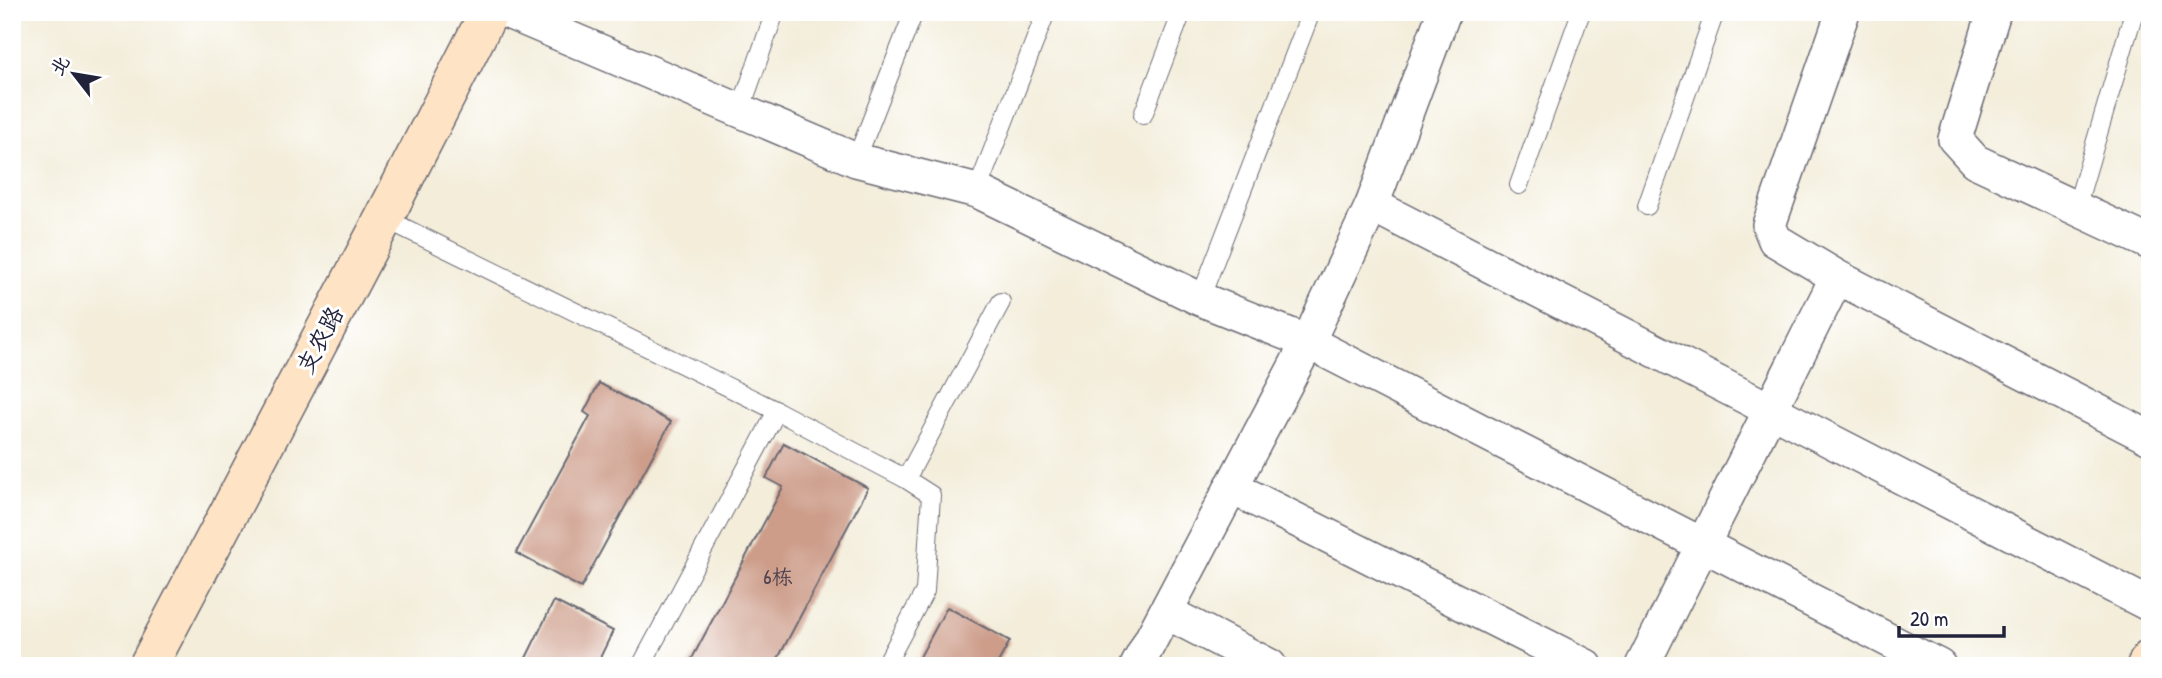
<svg xmlns="http://www.w3.org/2000/svg" width="2162" height="678" font-family="'Patrick Hand','LXGW WenKai TC',sans-serif">
  <rect width="100%" height="100%" fill="#fff"/>
  <filter id="ink" filterUnits="userSpaceOnUse"><feTurbulence type="fractalNoise" baseFrequency=".0143" numOctaves="2"/><feDisplacementMap in="SourceGraphic" scale="14" xChannelSelector="R" yChannelSelector="G"/><feConvolveMatrix kernelMatrix="1 2 1 2 8 2 1 2 1" color-interpolation-filters="sRGB"/></filter>
  <filter id="wash" filterUnits="userSpaceOnUse"><feTurbulence type="fractalNoise" baseFrequency=".00686" numOctaves="4" result="noise"/><feDisplacementMap in="SourceGraphic" scale="28" xChannelSelector="R" yChannelSelector="G"/><feGaussianBlur stdDeviation="1.57" result="paint"/><feColorMatrix in="noise" values="0 0 0 0 0 0 0 0 0 0 0 0 0 0 0 0 0 1.4 0 .05"/><feComposite in="paint" operator="in"/></filter>
  <g filter="url(#wash)">
    <rect width="100%" height="100%" fill="#f3edda"/>
    <g id="blocks">
      <g fill="#cd9d8a">
        <path d="M599 383 671 422 581 588 516 553 590 416 584 412Z"/>
        <path d="M784 443 868 488 774 666H688L783 487 766 478Z"/>
        <path d="M554 601 613 631 596 666H522Z"/>
        <path d="M947 607 1010 641 996 666H915Z"/>
      </g>
    </g>
  </g>
  <g filter="url(#ink)">
    <use href="#blocks" fill-opacity="0" stroke="#6b6973" stroke-width="2"/>
    <g fill="none" stroke-linecap="round" stroke-linejoin="round">
      <defs>
        <g id="lane">
          <path d="M740 111 775 12"/>
          <path d="M1143 115 1182 12"/>
          <path d="M856 160 914 12"/>
          <path d="M1519 185 1581 12"/>
          <path d="M977 191 1046 12"/>
          <path d="M1647 206 1715 12"/>
          <path d="M2076 208 2134 12"/>
          <path d="M384 218 777 411 641 666"/>
          <path d="M1200 299 1311 12"/>
          <path d="M777 411 906 479 1001 302"/>
          <path d="M885 666 925 591 931 495 906 479"/>
        </g>
        <g id="street">
          <path d="M508 12 856 160 977 191 1200 299 1308 342 1939 666"/>
          <path d="M1843 12 1769 225 1775 240 1837 277 2150 438"/>
          <path d="M1994 12 1955 139 1975 161 2150 243"/>
          <path d="M1372 205 2150 605"/>
          <path d="M1231 487 1586 666"/>
          <path d="M1166 612 1270 666"/>
          <path d="M1137 666 1308 342 1372 205 1444 12"/>
          <path d="M1642 666 1837 277"/>
        </g>
        <g id="secondary">
          <path d="M148 666 384 218 489 12"/>
          <path d="M2146 666 2150 659"/>
        </g>
      </defs>
      <use href="#lane" stroke="#6b6973" stroke-width="20"/>
      <use href="#street" stroke="#6b6973" stroke-width="36"/>
      <use href="#secondary" stroke="#6b6973" stroke-width="41"/>
      <use href="#lane" stroke="#fff" stroke-width="18"/>
      <use href="#street" stroke="#fff" stroke-width="33"/>
      <use href="#secondary" stroke="#fee4c5" stroke-width="38"/>
    </g>
  </g>
  <g text-anchor="middle" stroke-width="6" stroke-linejoin="round" paint-order="stroke">
    <g font-size="21" fill="#4d414f">
      <text x="778" y="584">6栋</text>
    </g>
    <g font-size="24" fill="#22223b" stroke="#fff">
      <text transform="translate(320 340) rotate(-62)" y="8">支农路</text>
    </g>
  </g>
  <rect width="2162" height="678" fill="none" stroke="#fff" stroke-width="42"/>
  <g transform="translate(74 74) rotate(301)" stroke="#ffffff" stroke-width="5" paint-order="stroke">
  <path d="M0-5L12 26L0 18L-12 26Z" fill="#22223b"/>
  <text y="-10" font-size="19" font-weight="bold" text-anchor="middle" fill="#22223b">北</text>
  </g>
  <path d="M1899 626v10h105v-10" fill="none" stroke="#22223b" stroke-width="3.5"/>
  <text x="1910" y="626" font-size="21" fill="#22223b" stroke="#ffffff" stroke-width="5" paint-order="stroke">20 m</text>
</svg>
